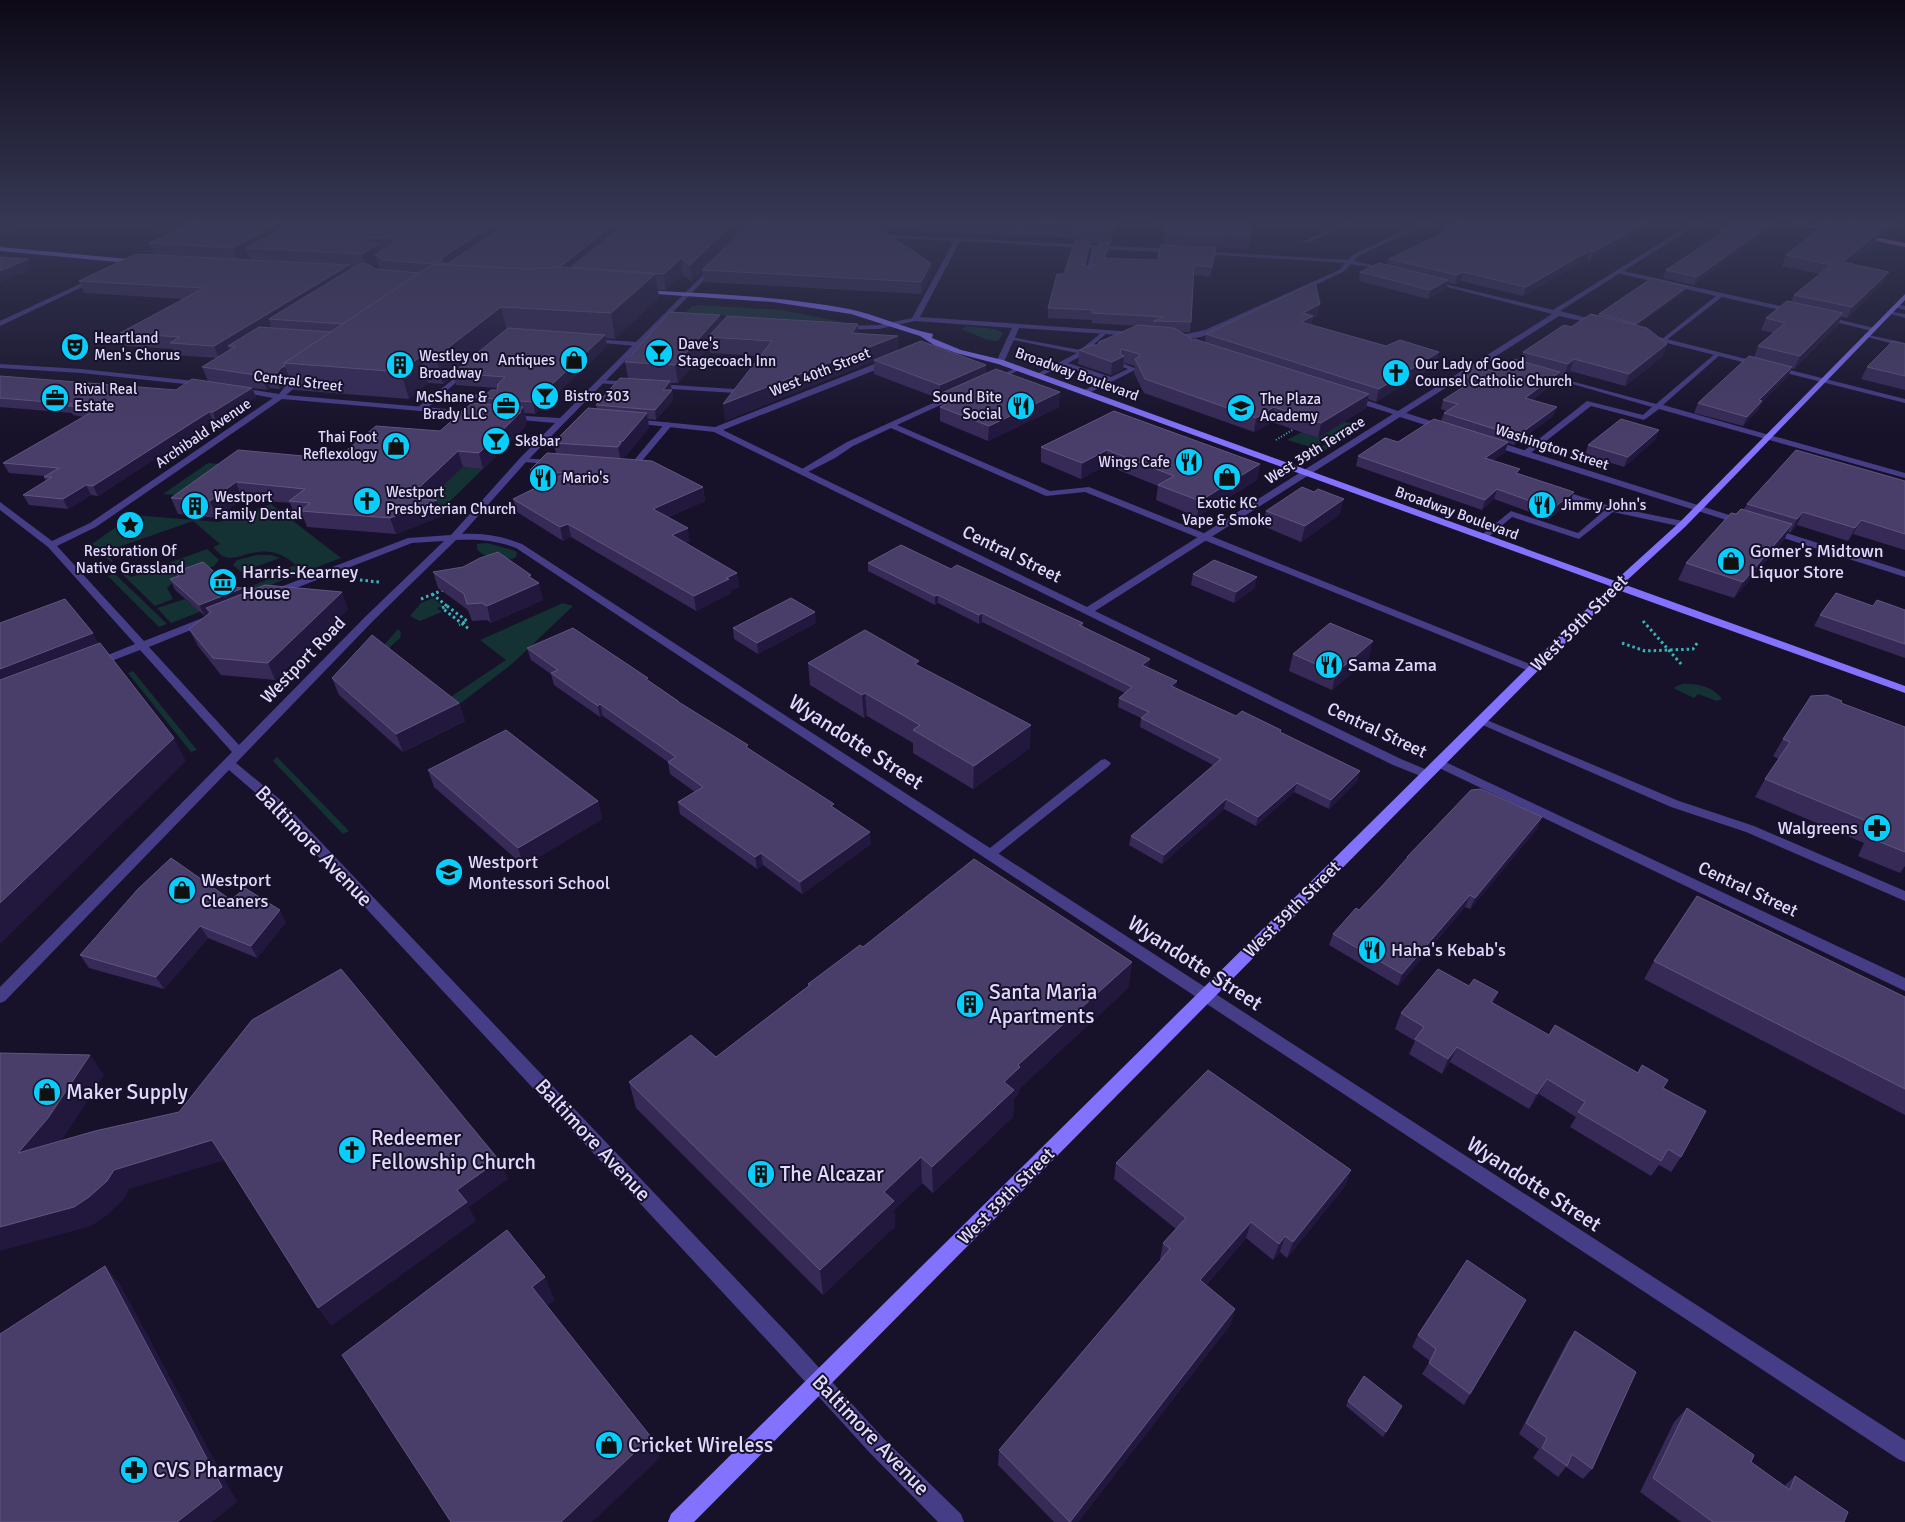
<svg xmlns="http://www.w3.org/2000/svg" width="1905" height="1522" font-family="Signika,sans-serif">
  <rect width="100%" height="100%" fill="#171129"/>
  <g fill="#143233">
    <path d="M0 221H45L0 236Z"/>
    <path d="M173 222 245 226 222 237 149 233Z"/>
    <path d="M699 305 782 310 842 322 835 324 685 313 691 307Z"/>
    <path d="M967 326 995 329 1003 333 998 341 988 340 961 329Z"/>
    <path d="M1344 422 1353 423 1314 448 1287 440 1302 432 1318 438Z"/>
    <path d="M1358 424 1364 426 1324 451 1316 453 1311 450H1316Z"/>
    <path d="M405 462 483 469 444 507 415 505 431 497 443 486Z"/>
    <path d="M208 463 244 466 201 497 163 494Z"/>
    <path d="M271 504 341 558 171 623 157 608 185 599 191 604H205L290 571 287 568 296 565C278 550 266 549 244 555 239 557 231 559 225 557 221 556 216 550 213 547L220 544 193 521 104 552 113 561 111 562 92 544 133 515 219 522Z"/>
    <path d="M487 543 513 550 517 552 516 557 512 559 484 555 477 550V544Z"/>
    <path d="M207 549 219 560 214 566 175 580 167 588 173 599 155 606 119 571 123 570 131 577Z"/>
    <path d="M257 555H271L280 558 241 572 233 565 237 560Z"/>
    <path d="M114 573 167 624 159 627 108 576Z"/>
    <path d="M433 598 443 606 437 608 442 612 420 621 410 616 421 603Z"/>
    <path d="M563 603 573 606 512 664 453 709 378 652 398 629 401 632 400 638 388 649 449 698 506 660 480 640Z"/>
    <path d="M133 671 197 750 191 752 128 673Z"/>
    <path d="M1682 684C1696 683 1714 687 1722 699L1717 701 1698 694 1694 698 1673 688Z"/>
    <path d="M277 757 349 831 343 834 273 761Z"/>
  </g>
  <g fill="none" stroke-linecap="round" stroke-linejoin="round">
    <g stroke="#32b6ba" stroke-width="2" stroke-dasharray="1 2" stroke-linecap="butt">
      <path d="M1276 440 1294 429"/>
      <path d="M505 511 513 509"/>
    </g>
    <g stroke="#32b6ba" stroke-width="3" stroke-dasharray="2.5 3" stroke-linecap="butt">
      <path d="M360 580 379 582"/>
      <path d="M432 594 447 606 442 608 469 629"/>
      <path d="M421 599 443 590"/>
      <path d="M447 606 467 621 459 625"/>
      <path d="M1643 621 1682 665"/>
      <path d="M1622 643 1645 651 1693 649 1698 642"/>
    </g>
    <g fill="#463d87" fill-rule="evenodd">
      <path d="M1349 221H1356L1307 243 1302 242Z"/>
      <path d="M1095 245 1098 247 1092 274 1089 276 1086 274 1092 247Z"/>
      <path d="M1619 270 1793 309 1796 311 1793 313 1722 297 1664 342 1661 340 1662 339 1716 296 1617 273V271Z"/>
      <path d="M1896 304 1905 306V310L1894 307 1893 306Z"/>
      <path d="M1887 311 1905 314V318L1887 313Z"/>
      <path d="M1825 316 1874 328 1875 329 1872 331 1823 319V317Z"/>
      <path d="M1105 330 1107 331V333L1085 352V354L1068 363 1111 377 1128 369 1120 366V364H1124L1137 369 1085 395H1082V391L1106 380 1063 366 1038 377 1033 376 1077 353 1008 339 1011 337 1080 350Z"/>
      <path d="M1864 334 1905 343V347L1864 336Z"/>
      <path d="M592 339 637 342 640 344 637 346 590 342V340Z"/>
      <path d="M1716 353 1721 354 1663 405 1905 473V478L1659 409 1644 420 1591 406 1528 455 1521 453 1587 401 1643 415 1652 407 1541 375V373L1656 404Z"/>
      <path d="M1486 356 1522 367 1523 368 1520 370 1484 359 1483 358Z"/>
      <path d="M1016 368 1021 369 996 381 990 380Z"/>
      <path d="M465 370 468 372 467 373 445 392 496 396H499V400L441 396 424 411H418V407Z"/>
      <path d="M601 380 631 382 635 384 631 386 599 383 597 382Z"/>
      <path d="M747 383 751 385 750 387 735 393 657 388 653 386 657 384 734 389Z"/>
      <path d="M953 394 960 396 897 425 1050 491 1089 487 1537 667 1538 669 1537 671H1529L1085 492 1046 496 891 428 853 446 835 458 804 474 797 472 847 442Z"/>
      <path d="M666 422 673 424 635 469H624V465H630Z"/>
      <path d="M520 458 552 460 556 462 552 464 523 462H520Z"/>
      <path d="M1555 490H1561L1613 507 1683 521 1687 524 1683 527 1613 512 1579 539 1512 517 1486 539 1483 540 1479 537 1511 511 1578 533 1605 510 1555 494Z"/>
      <path d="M1482 718 1679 801 1754 826 1905 891V901L1746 832 1671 807 1478 723 1477 721Z"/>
      <path d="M1105 759 1111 763 1109 766 993 858H985L983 855 985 852 1101 760Z"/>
    </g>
    <g fill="#463d87" fill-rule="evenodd">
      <path d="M1426 221H1433L1358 256 1354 261 1391 269V271L1351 264 1343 272 1211 334C1200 337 1182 343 1171 337L1205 330 1339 270 1345 263 1200 254 1197 252 1198 251 1348 260 1354 254Z"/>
      <path d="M1696 221H1703L1560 311 1603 322V326L1559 316 1406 413 1447 426V430H1441L1400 417 1095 611 1401 759 1432 772 1434 775 1428 779 1393 765 714 432 632 423 628 421 632 419 715 427 887 359H893V363L723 430 1087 607 1393 414 1348 400V396H1354L1398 411 1552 314 1428 282V280L1553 310Z"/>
      <path d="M871 234 1175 249 1178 251 1175 253 960 241 920 317 1135 332 1139 334 1135 336 1019 328 1004 362 1000 364 996 362 1012 328 915 321 879 329 838 330 837 328 841 326 879 325 912 318 954 241 873 237Z"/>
      <path d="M713 265 718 266 526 462 462 534C484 533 502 536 522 544 982 844 1444 1141 1905 1440V1462L1898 1459C1437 1155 976 853 516 548 495 540 478 539 456 540L374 620 236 763 282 801 792 1338 884 1439 961 1514 964 1522H938L870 1453 778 1352 272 807 229 770 5 1001 0 1003V987L232 752 140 650 101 665H93L91 663 93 661 135 644 48 547 0 510V502L52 541 90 523 273 398 234 391V387L279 394 287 384 304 374 308 376 307 378 286 395 481 412 482 414 478 416 282 399 96 527 57 546 144 641 205 617H213L214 619 213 621 149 647 239 745 366 616 444 541 412 543 278 595H270L269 593 270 591 408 538 451 535 520 458 555 423 510 419 506 417 507 415 560 418Z"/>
      <path d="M95 277 97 278V280L0 326V321Z"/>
      <path d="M1643 333 1905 399V403L1643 337Z"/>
      <path d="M0 364 81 369 204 382 208 384 204 386 81 373 0 368Z"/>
      <path d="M1492 440 1745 520 1747 522 1742 525 1739 524 1489 445 1488 443Z"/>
      <path d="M1771 528 1905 571V577L1768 533 1766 531Z"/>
      <path d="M1439 759 1905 978V991L1435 766 1433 763 1435 760Z"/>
    </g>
    <g fill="#8272fd" fill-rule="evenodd">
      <path d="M0 247 139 260 142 262 139 264 0 251Z"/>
      <path d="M643 290C712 294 781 296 849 309 877 315 904 328 933 334L932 338 961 350 1003 360 1615 581 1680 522 1905 294V300L1686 526 1623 584 1905 686V693L1618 590 694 1522H668L671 1514 1610 586 998 364 956 353 934 345 920 336 851 314 773 302 641 293V291Z"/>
    </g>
    <g fill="#d162fd" fill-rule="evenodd">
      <path d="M1786 221H1796L1838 230 1835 232Z"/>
      <path d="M1860 234 1905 243V247L1858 237Z"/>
    </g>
  </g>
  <g fill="#372a57" fill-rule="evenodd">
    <path d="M197 221H1249L1251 234 1248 249 1217 247 1210 277 1194 275 1191 322 1190 332H1181L1191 341 1205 343 1206 334 1320 304 1317 316 1312 319 1311 325 1436 364 1376 402 1368 399 1366 408 1318 438 1272 422 1254 432 1144 393 1134 373 1135 366 1124 363 1123 369 1111 375 1078 364 1079 350 1098 345 1137 326 1092 323V320L1048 318V308L1064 274 1077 241V238L879 229 931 275 921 294 704 282 702 271 692 282 683 275 666 290H658L659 297 615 339 606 338 607 346 535 414 525 413 527 422 525 425V427L483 469 463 467 429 499 442 516 396 534 307 527 304 519 296 518 290 503 242 499 217 518 178 514 171 498 336 459 440 431 483 404 482 398 497 390V388L456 385 454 375 443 384 428 383 409 399 294 390 290 380 286 382 280 389 270 388 267 390 252 388 256 397 216 421H213L98 496 91 495 68 509 29 505 23 495 46 481 44 477 45 476 9 473 3 463 84 417 73 415 72 413 0 407V376L176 390 236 386 208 381 202 367 217 358 175 355 173 349 126 346 120 333 184 299 84 293 79 281 154 255 149 243ZM1119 221 1166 224 1164 232 1162 245 1157 260 1107 258 1109 252 1110 244H1111ZM740 225H748L741 232ZM1090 243H1099L1095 265 1089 268 1086 265 1089 251ZM249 257 251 260 244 259ZM377 262 379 269H376L371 266Z"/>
    <path d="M1460 221H1659L1634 236 1590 261 1587 260 1523 296 1461 281 1455 284 1447 282 1446 289 1428 299 1359 281 1360 272 1387 265 1389 259 1442 234V232L1455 226 1456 222Z"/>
    <path d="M1736 221 1694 285 1663 278 1666 270 1714 238 1719 234 1720 231Z"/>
    <path d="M1814 221H1905V223L1899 222 1882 236H1878L1875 242 1850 264 1884 282 1847 318 1841 317 1838 325 1794 369 1791 368 1788 376 1762 402 1758 410 1743 426 1694 413 1698 403 1754 357 1758 346 1773 333 1761 330 1766 318 1791 302 1794 295 1820 274 1782 266 1786 255 1824 225 1816 223Z"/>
    <path d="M1687 287 1685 291 1638 325 1663 356 1625 386 1570 371 1564 376 1559 375 1557 381 1532 400 1557 407 1553 416 1514 445 1508 443 1505 452 1492 461 1519 474 1570 502 1549 519 1494 499 1482 510 1356 466 1358 456 1398 442 1441 421 1444 413 1447 411 1441 409 1443 400 1465 386 1461 380 1464 371 1496 372 1520 361 1523 352 1571 327 1598 316 1599 314Z"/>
    <path d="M720 315 721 322 858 333 898 350 986 373 1059 407 988 441 940 421V407L942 406V398L940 399 874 374V361L725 421 761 356 710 353 709 347 678 383H671L673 400 656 420 648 419 649 428 626 456 623 457V459L703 487 705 501 668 517 690 542 686 543 737 573 739 587 730 591 731 593 696 611 571 537 563 541 517 512 513 499 543 484 533 483 530 470 556 453 553 443 597 409 596 405 628 378 625 362Z"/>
    <path d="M1905 344V390L1861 379 1867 367Z"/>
    <path d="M1114 411 1260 464 1257 480 1197 517 1156 500 1158 486 1106 465 1081 479 1041 462V447Z"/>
    <path d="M1659 430 1655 440 1624 467 1585 455 1588 445Z"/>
    <path d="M1905 481V550L1853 534 1848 541 1797 525 1790 533 1788 532 1784 540 1734 598 1678 580 1686 563 1744 509 1747 504Z"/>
    <path d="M1266 511 1340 514 1301 542 1263 526Z"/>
    <path d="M868 563 951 569 1083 623V626L1148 668 1176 688 1236 716 1281 733 1358 780 1329 809 1294 792 1256 826 1224 809 1162 864 1129 845 1131 836 1213 765 1140 727 1141 718 1118 707 1119 698 1125 693 982 622 979 624 938 603 935 605 868 571Z"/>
    <path d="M175 572 227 583 228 587 243 588 245 592 348 609 275 680 221 675 198 646 189 629 207 616H205L175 590 170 579 177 576Z"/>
    <path d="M433 572 532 579 543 600 491 623 487 620 472 621 468 610 438 588Z"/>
    <path d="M1193 574 1255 588 1234 603 1191 585Z"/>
    <path d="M1873 606 1905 610V658L1814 626 1820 615Z"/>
    <path d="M816 623 758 654 734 639 733 628Z"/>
    <path d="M527 648 649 682 679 703 749 749 835 809 871 844 802 894 763 865 757 869 680 814 678 802 695 792 670 774 668 762 603 716 600 717 554 685 551 674 531 660Z"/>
    <path d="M1293 654 1369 658 1332 690 1289 671Z"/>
    <path d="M808 663 919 666 1030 748 973 789 913 753V743L867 716 864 718 810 685Z"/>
    <path d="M332 678 459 703 465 721 403 752 339 695Z"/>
    <path d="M1841 703 1905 727V866L1900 873 1858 856 1864 843 1755 797 1765 779 1779 759 1773 756 1783 739Z"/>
    <path d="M428 770 598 801 602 819 524 866 434 787Z"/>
    <path d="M1542 817 1537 829 1470 909 1465 907 1398 986 1329 945 1333 934 1359 910 1382 886 1406 860 1407 857Z"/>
    <path d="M231 900 286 922 257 958 208 938 164 989 89 968 80 955Z"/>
    <path d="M863 947 1132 962 1128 988 1019 1089V1093L1014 1098 1013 1117 933 1193 922 1183 894 1210 895 1226 823 1295 636 1108 629 1082 716 1057 808 986V984Z"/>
    <path d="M1654 961 1905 997V1115L1644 979Z"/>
    <path d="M1469 986 1498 992 1493 1004 1549 1035 1637 1073 1642 1065 1663 1088 1681 1157 1671 1172 1659 1165 1651 1176 1570 1127 1576 1117 1539 1094 1529 1109 1450 1062 1442 1074 1409 1054 1415 1041 1395 1029 1401 1013Z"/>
    <path d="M1116 1163 1351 1170 1345 1186 1287 1258 1280 1252 1273 1260 1246 1238 1206 1285 1235 1309 1230 1325 1078 1522H1054L998 1465 999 1450 1161 1260 1160 1259 1163 1243 1176 1229 1114 1179Z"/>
    <path d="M1467 1260 1470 1394 1464 1405 1422 1374 1430 1361 1412 1347 1418 1335Z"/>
    <path d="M1575 1331 1592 1469 1583 1479 1566 1467 1558 1477 1533 1458 1539 1449 1519 1434 1567 1342Z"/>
    <path d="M1348 1401 1402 1406 1383 1437 1346 1406Z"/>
    <path d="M1687 1408 1751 1462 1784 1486 1795 1476 1844 1522H1681L1640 1492 1674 1422Z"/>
  </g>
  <g fill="#22183d">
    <path d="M283 221H314L246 248 249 257 239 263 233 248Z"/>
    <path d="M499 221H523L457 266 442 263V258Z"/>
    <path d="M618 221H630L572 275 559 268Z"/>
    <path d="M736 221H739L741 233 692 282 690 265Z"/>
    <path d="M747 221H754V222L748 225Z"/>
    <path d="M1116 221H1119L1111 244 1113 230Z"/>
    <path d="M1649 221H1659L1634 236 1590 261 1593 252Z"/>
    <path d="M1775 221H1782L1694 285 1697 277Z"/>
    <path d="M1895 221H1900L1882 236 1885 229Z"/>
    <path d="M1879 232 1875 242 1839 273 1843 262Z"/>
    <path d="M1090 241 1089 251 1084 274 1085 264Z"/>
    <path d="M1110 242 1109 252 1104 267V258Z"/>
    <path d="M378 244 382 259 381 257 375 255 377 262 366 269 362 254Z"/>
    <path d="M1589 251 1587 260 1523 296 1526 287Z"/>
    <path d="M681 258 683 275 666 290 664 274Z"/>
    <path d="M28 259 32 269 0 283V271Z"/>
    <path d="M931 263V275L921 294V282Z"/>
    <path d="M349 265 353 276 269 319 271 326 237 347 236 346H228L230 351 219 358 214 346Z"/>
    <path d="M1463 272 1461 281 1455 284 1457 275Z"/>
    <path d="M1889 272 1884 282 1847 318 1852 307Z"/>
    <path d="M655 274 659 297 615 339 611 313Z"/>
    <path d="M1448 280 1446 289 1428 299 1430 290Z"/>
    <path d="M1687 287 1685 291 1634 328 1636 324Z"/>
    <path d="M1320 304 1317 316 1312 319 1311 328 1298 334 1303 313Z"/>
    <path d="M501 307 507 332 453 373 454 375 443 384 436 357Z"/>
    <path d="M1843 313 1838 325 1794 369 1800 356Z"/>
    <path d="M720 315 722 332 708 337 709 347 678 383 675 365Z"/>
    <path d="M858 324V340L852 333Z"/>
    <path d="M605 335 607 346 535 414 533 402Z"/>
    <path d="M898 336V351L874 360V361L725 421 723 404Z"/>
    <path d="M1667 344 1663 356 1625 386 1629 374Z"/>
    <path d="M1121 349 1120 358 1124 356 1123 369 1111 375 1112 362 1120 354Z"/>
    <path d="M1439 352 1436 364 1376 402 1379 389Z"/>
    <path d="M421 356 428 383 409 399 401 372Z"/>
    <path d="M1574 359 1570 371 1564 376 1568 364Z"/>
    <path d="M986 365V379L942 393V398L940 399V385Z"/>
    <path d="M285 366 290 380 286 382 280 389 275 375 281 368Z"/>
    <path d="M1792 367 1788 376 1762 402 1758 410 1743 426 1747 417 1759 400Z"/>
    <path d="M1560 372 1557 381 1522 407 1525 398Z"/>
    <path d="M265 374 270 388 267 390 262 376Z"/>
    <path d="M670 381 673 400 656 420 655 410 663 390Z"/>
    <path d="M252 388 256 397 216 421 213 412Z"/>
    <path d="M1060 392 1059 407 988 441 989 426Z"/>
    <path d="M1369 394 1366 408 1318 438 1321 423Z"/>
    <path d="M523 407 527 422 525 425V427L483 469 479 453Z"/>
    <path d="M1274 407 1272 422 1254 432 1256 418Z"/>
    <path d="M1557 407 1553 416 1514 445 1517 436Z"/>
    <path d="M209 412 213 421 98 496 93 486Z"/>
    <path d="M647 413 649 428 626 456 623 457 624 458 621 462 618 447 619 442Z"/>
    <path d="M1659 430 1655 440 1624 467 1628 457Z"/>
    <path d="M1508 442 1505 452 1482 468 1485 458Z"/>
    <path d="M1107 450 1106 465 1081 479 1082 463Z"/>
    <path d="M458 451 463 467 422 506 437 500 442 516 396 534 390 518 408 498Z"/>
    <path d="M1260 464 1257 480 1197 517 1200 501Z"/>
    <path d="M236 482 242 499 217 518 210 501Z"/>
    <path d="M86 485 91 495 68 509 63 499Z"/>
    <path d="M703 487 705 501 655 522 653 509Z"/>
    <path d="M1497 489 1494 499 1482 510 1485 500Z"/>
    <path d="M1574 492 1570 502 1549 519 1552 509Z"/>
    <path d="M1344 499 1340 514 1301 542 1305 526Z"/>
    <path d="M1803 512 1797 525 1790 533 1797 519Z"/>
    <path d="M1861 520 1853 534 1848 541 1855 528Z"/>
    <path d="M568 524 571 537 563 541 560 527Z"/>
    <path d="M1792 524 1784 540 1734 598 1743 582Z"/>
    <path d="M688 528 690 542 675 549 672 535Z"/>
    <path d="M737 573 739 587 730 591 731 593 696 611 694 596Z"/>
    <path d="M531 575 534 585 539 583 543 600 491 623 487 606 528 576Z"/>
    <path d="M1257 577 1255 588 1234 603 1236 592Z"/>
    <path d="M227 583 231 593 243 588 248 599 211 612 206 608 209 615 205 616 199 605 219 586Z"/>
    <path d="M342 592 348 609 275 680 268 663Z"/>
    <path d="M938 595V603L935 605V596Z"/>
    <path d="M815 612 816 623 758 654 757 643Z"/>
    <path d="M982 613V622L979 624V615Z"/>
    <path d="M93 633 105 655 0 697V669Z"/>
    <path d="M1373 641 1369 658 1332 690 1336 673Z"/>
    <path d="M1150 659 1149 668 1142 665Z"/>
    <path d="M1177 681 1176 690 1171 686Z"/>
    <path d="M865 693 867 716 864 718 862 695Z"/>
    <path d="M459 703 465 721 403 752 396 734Z"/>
    <path d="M600 704 603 716 600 717 598 706Z"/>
    <path d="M1031 725 1030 748 973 789 974 766Z"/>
    <path d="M174 738 186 761 0 944V903Z"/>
    <path d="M1360 771 1358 780 1329 809 1331 800Z"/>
    <path d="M1297 783 1294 792 1256 826 1258 817Z"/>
    <path d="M1226 799 1224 809 1162 864 1164 855Z"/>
    <path d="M598 801 602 819 524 866 518 848Z"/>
    <path d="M1542 817 1537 829 1470 909 1475 898Z"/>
    <path d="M870 832 871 844 802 894 800 882Z"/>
    <path d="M761 853 763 865 757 869 755 857Z"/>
    <path d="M1470 895 1465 907 1398 986 1402 974Z"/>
    <path d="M280 910 286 922 257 958 251 946Z"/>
    <path d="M200 926 208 938 164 989 156 977Z"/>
    <path d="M1132 962 1128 988 1019 1089V1093L1014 1098 1013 1117 933 1193 932 1167 1018 1065Z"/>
    <path d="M1498 992 1491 1008V1002Z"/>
    <path d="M1457 1047 1450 1062 1442 1074 1448 1059Z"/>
    <path d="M90 1055 104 1075 64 1137 35 1172 18 1153Z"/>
    <path d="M1547 1079 1539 1094 1529 1109 1537 1094Z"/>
    <path d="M212 1140 225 1160 129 1189 123 1200 106 1216 91 1226 0 1251V1227L114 1170Z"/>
    <path d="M921 1157 922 1183 894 1210 895 1226 823 1295 820 1270 884 1192Z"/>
    <path d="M499 1160 508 1179 469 1207 476 1221 331 1326 318 1308 457 1190Z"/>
    <path d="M1351 1170 1345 1186 1287 1258 1293 1242Z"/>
    <path d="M1251 1222 1246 1238 1196 1296 1200 1280Z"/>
    <path d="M1285 1236 1280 1252 1273 1260 1279 1244Z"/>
    <path d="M105 1266 120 1284 237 1502 212 1522H177Z"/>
    <path d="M545 1277 555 1300 542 1310 532 1287Z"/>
    <path d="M1235 1309 1230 1325 1078 1522H1070Z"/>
    <path d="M651 1437 660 1458 592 1522H561Z"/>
  </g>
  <g fill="#493d69" stroke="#615680">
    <path d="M197 221H283L233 248 149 243Z"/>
    <path d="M298 221H499L442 258V263L447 264 512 221H618L560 267 536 269 505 268 433 264 381 260V257L375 255 394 243 395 241 390 237 362 238 366 244H378L362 254 246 248Z"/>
    <path d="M629 221H736L690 265 681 258 664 274 571 267Z"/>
    <path d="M1011 221H1116L1113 230 1077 228 1079 224Z"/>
    <path d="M1167 221H1249L1251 234 1219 233 1218 236 1164 232Z"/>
    <path d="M1460 221H1649L1593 252 1589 251 1526 287 1463 272 1457 275 1389 259 1445 232H1442L1461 223 1456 222Z"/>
    <path d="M1736 221H1775L1697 277 1666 270 1714 238 1722 231H1720Z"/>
    <path d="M1843 221H1895L1885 229Z"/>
    <path d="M751 222 879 229 931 263 921 282 702 270Z"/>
    <path d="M1827 222 1879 232 1843 262 1889 272 1852 307 1794 295 1831 265 1786 255Z"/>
    <path d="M1075 241H1090L1085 264 1089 268 1095 265 1100 242H1110L1104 258 1157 260 1161 245 1216 248 1212 267 1194 265 1191 322 1153 321 1164 317 1092 313 1093 310 1048 308 1057 274H1064Z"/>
    <path d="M136 254 349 265 214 346 170 343 180 337 120 333 204 288 79 281Z"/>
    <path d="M0 257 28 259 0 271Z"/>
    <path d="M365 263 376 269 420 273 343 324 269 319 359 264Z"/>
    <path d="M1379 263 1448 280 1430 290 1360 272Z"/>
    <path d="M433 264 528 269 559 267 655 274 611 313 501 307 436 357 421 356 401 372 284 363Z"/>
    <path d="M1652 278 1687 287 1636 324 1599 314Z"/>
    <path d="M1315 282 1320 304 1303 313 1313 316 1301 322 1386 346 1400 340 1439 352 1379 389 1206 334Z"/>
    <path d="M1787 301 1843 313 1800 356 1758 346 1785 323 1766 318Z"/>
    <path d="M670 312 720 315 675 365 625 362Z"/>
    <path d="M1591 314 1647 328 1667 344 1629 374 1574 359 1568 364 1523 352 1564 325 1571 327Z"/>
    <path d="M727 316 858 324 852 333 898 336 723 404 772 341 708 337Z"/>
    <path d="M1138 325 1174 328 1191 338V341L1194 339 1369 394 1321 423 1274 407 1256 418 1145 379 1135 359 1140 356 1139 354 1121 349 1120 354 1124 356 1112 362 1079 350 1092 345H1098L1099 342Z"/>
    <path d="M259 327 331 332 284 363 285 366 281 368 275 375 265 374 262 376 202 367 236 346H228Z"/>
    <path d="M508 328 605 335 533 402 482 398 491 390H497L498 384 505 377 453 373Z"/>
    <path d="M921 341 986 365 940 385 874 360Z"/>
    <path d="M1893 341 1905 344V376L1867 367Z"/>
    <path d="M1749 356 1792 367 1759 400 1762 401 1747 417 1698 403Z"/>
    <path d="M1514 359 1560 372 1525 398 1557 407 1517 436 1444 413 1458 404 1443 400 1471 382 1464 371 1473 365 1496 372Z"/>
    <path d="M996 369 1060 392 989 426 940 407 957 399 942 393Z"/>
    <path d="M0 376 176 390 192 379 252 388 213 412H209L93 486 86 485 63 499 23 495 52 477H44L59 468 3 463 97 409 68 406 72 404 0 398Z"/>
    <path d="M620 378 670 381 663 390H672L655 410 596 405Z"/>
    <path d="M472 403 523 407 519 412H521L479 453 458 451 408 498 437 500 390 518 301 511 310 503 289 501 305 489 236 482 210 501 171 498 238 450 336 459 376 426 440 431Z"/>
    <path d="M588 408 647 413 623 441 619 442 621 443 618 447 553 443Z"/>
    <path d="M1114 411 1260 464 1200 501 1158 485 1174 476 1107 450 1082 463 1041 447Z"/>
    <path d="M1434 419 1508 442 1485 458 1520 469 1516 473 1574 492 1552 509 1497 489 1485 500 1358 456 1385 438 1398 442Z"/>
    <path d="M1621 419 1659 430 1628 457 1588 445Z"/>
    <path d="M1796 450 1905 481V534L1861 520 1855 528 1803 512 1797 519 1747 504Z"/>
    <path d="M547 453 652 461 703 487 653 509 688 528 672 535 737 573 726 578 729 579 694 596 568 524 560 527 513 499 566 473 530 470Z"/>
    <path d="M1302 487 1314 492 1318 489 1344 499 1305 526 1266 511Z"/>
    <path d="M1741 509 1792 524 1743 582 1686 563 1731 513 1736 514Z"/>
    <path d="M901 545 951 569 957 565 1083 623 1079 625 1150 659 1142 665 1177 681 1171 686 1236 716 1242 711 1281 730 1280 732 1360 771 1331 800 1297 783 1258 817 1226 799 1164 855 1131 836 1221 759 1141 718 1149 712 1119 698 1132 687 982 613 979 615 938 595 935 596 868 563Z"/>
    <path d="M498 552 531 575 528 576 539 583 487 606 482 603 467 604 464 594 433 572 463 567 480 558Z"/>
    <path d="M1214 560 1257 577 1236 592 1193 574Z"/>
    <path d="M203 562 227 583 219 586 243 588 199 605 170 579 179 576 175 572Z"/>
    <path d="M265 585 342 592 268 663 213 658 189 629 211 612 206 608Z"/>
    <path d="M1836 593 1873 606 1877 600 1905 610V644L1820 615Z"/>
    <path d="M791 598 815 612 757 643 733 628Z"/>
    <path d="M65 599 93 633 0 669V623Z"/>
    <path d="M1330 623 1373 641 1336 673 1293 654Z"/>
    <path d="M573 628 648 678 646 679 678 701H677L748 745 746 747 834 804 831 806 870 832 800 882 761 853 755 857 678 802 703 787 668 762 676 757 600 704 598 706 551 673 558 670 527 648Z"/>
    <path d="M865 630 919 661 915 664 1031 725 974 766 913 730 920 725 865 693 862 695 808 663Z"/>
    <path d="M372 635 459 703 396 734 332 678Z"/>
    <path d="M100 643 174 738 0 903V680Z"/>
    <path d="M1827 695 1842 701 1841 703 1905 727V852L1870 838 1876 825 1765 779 1790 742 1783 739 1811 696Z"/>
    <path d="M506 730 598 801 518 848 428 770Z"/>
    <path d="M1481 789 1542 817 1475 898 1470 895 1402 974 1333 934 1356 908 1359 910 1382 886 1408 857H1407L1471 790Z"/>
    <path d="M171 858 231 900 245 888 280 910 251 946 200 926 156 977 80 955 138 889Z"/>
    <path d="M974 859 1132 962 1018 1065 1020 1067 1004 1082 1014 1090 932 1167 921 1157 884 1192 894 1201 820 1270 629 1082 691 1035 716 1057 810 985 808 984 860 945 863 947Z"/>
    <path d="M1697 896 1905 997V1089L1654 961Z"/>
    <path d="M341 969 499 1160 457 1190 467 1202 318 1308 212 1140 114 1170 107 1181 89 1197 74 1207 0 1227V1053L90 1055 48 1118 18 1153 95 1131 179 1112 252 1020Z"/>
    <path d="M1438 969 1469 986 1474 979 1498 992 1491 1002 1549 1035 1555 1025 1638 1073 1642 1065 1668 1080 1663 1088 1706 1111 1681 1157 1668 1149 1661 1161 1578 1112 1585 1102 1547 1079 1537 1094 1457 1047 1448 1059 1415 1039 1424 1027 1401 1013Z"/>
    <path d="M1208 1070 1351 1170 1293 1242 1285 1236 1279 1244 1251 1222 1200 1280 1235 1309 1070 1522 999 1450 1170 1249 1163 1243 1186 1218 1116 1163Z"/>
    <path d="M507 1230 545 1277 532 1287 651 1437 561 1522H451L342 1355Z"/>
    <path d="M1467 1260 1526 1300 1470 1394 1429 1363 1436 1349 1418 1335Z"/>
    <path d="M105 1266 222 1487 177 1522H0V1334Z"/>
    <path d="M1575 1331 1636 1372 1592 1469 1572 1454 1567 1466 1542 1448 1547 1438 1526 1423Z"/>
    <path d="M1364 1376 1402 1406 1386 1432 1348 1401Z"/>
    <path d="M1687 1408 1754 1455 1751 1462 1790 1490 1795 1476 1848 1512 1844 1522H1713L1653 1478Z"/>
  </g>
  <linearGradient id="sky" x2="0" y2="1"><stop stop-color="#0d0917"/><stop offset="0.51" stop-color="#363854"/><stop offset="1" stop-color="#363854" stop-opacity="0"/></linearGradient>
  <rect width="1905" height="434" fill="url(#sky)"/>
  <defs>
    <symbol id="theatre-disc" viewBox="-11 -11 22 22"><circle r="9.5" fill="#09cefb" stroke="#171129"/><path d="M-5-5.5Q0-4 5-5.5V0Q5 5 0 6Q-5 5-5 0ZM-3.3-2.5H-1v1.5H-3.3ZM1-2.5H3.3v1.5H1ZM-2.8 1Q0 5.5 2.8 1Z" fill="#111"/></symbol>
    <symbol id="bar-disc" viewBox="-11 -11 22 22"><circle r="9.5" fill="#09cefb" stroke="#171129"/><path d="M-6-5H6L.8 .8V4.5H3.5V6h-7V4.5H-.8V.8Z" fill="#111"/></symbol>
    <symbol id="shop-disc" viewBox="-11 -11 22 22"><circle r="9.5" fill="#09cefb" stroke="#171129"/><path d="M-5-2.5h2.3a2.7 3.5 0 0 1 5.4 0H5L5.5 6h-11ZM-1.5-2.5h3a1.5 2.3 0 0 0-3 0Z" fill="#111"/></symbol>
    <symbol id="building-disc" viewBox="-11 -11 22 22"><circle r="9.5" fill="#09cefb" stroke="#171129"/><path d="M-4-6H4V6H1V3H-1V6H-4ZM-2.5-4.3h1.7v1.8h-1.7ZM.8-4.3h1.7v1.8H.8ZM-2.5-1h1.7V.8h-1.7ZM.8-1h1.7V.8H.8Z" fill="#111"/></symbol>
    <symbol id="church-disc" viewBox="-11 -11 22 22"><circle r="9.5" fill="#09cefb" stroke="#171129"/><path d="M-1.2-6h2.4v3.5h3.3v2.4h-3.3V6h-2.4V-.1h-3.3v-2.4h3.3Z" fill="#111"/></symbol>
    <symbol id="office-disc" viewBox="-11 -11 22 22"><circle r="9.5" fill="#09cefb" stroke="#171129"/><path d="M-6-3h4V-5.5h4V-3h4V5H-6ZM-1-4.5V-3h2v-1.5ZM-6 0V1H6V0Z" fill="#111"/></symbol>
    <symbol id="restaurant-disc" viewBox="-11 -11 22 22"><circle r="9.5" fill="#09cefb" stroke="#171129"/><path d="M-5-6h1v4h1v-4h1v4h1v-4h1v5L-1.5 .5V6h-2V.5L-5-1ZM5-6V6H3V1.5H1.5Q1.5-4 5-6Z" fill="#111"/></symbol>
    <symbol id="school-disc" viewBox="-11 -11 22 22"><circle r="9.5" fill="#09cefb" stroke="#171129"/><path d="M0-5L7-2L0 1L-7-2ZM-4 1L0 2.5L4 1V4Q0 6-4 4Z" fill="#111"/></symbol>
    <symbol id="sight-disc" viewBox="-11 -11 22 22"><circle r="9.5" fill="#09cefb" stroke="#171129"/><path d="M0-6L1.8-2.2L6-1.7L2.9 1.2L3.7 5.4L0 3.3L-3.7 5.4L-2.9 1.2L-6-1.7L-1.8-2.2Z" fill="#111"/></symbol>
    <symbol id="museum-disc" viewBox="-11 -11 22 22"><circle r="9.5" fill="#09cefb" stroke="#171129"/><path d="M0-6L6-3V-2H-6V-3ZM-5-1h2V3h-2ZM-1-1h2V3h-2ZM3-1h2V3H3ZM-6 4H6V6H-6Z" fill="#111"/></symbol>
    <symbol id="pharmacy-disc" viewBox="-11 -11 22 22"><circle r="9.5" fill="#09cefb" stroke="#171129"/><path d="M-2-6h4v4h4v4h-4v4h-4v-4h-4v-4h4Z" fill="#111"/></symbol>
  </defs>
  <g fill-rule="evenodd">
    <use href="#theatre-disc" x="59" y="331" width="32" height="32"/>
    <use href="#bar-disc" x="643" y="337" width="32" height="32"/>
    <use href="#shop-disc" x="558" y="344" width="32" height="32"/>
    <use href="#building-disc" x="384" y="349" width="32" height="32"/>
    <use href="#church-disc" x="1380" y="357" width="32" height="32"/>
    <use href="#bar-disc" x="529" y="380" width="32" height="32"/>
    <use href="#office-disc" x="39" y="382" width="32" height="32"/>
    <use href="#office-disc" x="490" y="390" width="32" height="32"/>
    <use href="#restaurant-disc" x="1005" y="390" width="32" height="32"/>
    <use href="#school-disc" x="1225" y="392" width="32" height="32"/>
    <use href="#bar-disc" x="480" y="425" width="32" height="32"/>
    <use href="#shop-disc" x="380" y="430" width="32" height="32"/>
    <use href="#restaurant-disc" x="1173" y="446" width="32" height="32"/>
    <use href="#shop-disc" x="1211" y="461" width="32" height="32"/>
    <use href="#restaurant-disc" x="527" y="462" width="32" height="32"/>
    <use href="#church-disc" x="351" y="485" width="32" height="32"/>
    <use href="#restaurant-disc" x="1526" y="489" width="32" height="32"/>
    <use href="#building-disc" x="179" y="490" width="32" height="32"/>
    <use href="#sight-disc" x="114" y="509" width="32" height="32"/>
    <use href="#shop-disc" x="1715" y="545" width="32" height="32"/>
    <use href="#museum-disc" x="207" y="566" width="32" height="32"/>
    <use href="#restaurant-disc" x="1313" y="649" width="32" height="32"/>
    <use href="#pharmacy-disc" x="1861" y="812" width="32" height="32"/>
    <use href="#school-disc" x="433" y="856" width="32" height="32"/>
    <use href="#shop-disc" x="166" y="874" width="32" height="32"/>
    <use href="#restaurant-disc" x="1356" y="934" width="32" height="32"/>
    <use href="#building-disc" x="954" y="988" width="32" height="32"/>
    <use href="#shop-disc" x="31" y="1076" width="32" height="32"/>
    <use href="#church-disc" x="336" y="1134" width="32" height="32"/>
    <use href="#building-disc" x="745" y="1158" width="32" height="32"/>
    <use href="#shop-disc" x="593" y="1429" width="32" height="32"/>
    <use href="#pharmacy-disc" x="118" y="1454" width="32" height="32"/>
  </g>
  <g text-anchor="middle" stroke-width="4" stroke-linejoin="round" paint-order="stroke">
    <g font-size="15" fill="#e1dafe" stroke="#171129" text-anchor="start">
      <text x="94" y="343">Heartland<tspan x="94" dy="17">Men's Chorus</tspan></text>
      <text x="678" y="349">Dave's<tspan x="678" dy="17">Stagecoach Inn</tspan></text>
      <text x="419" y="361">Westley on<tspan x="419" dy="17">Broadway</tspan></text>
      <text x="555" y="365" text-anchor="end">Antiques</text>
      <text x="1415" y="369">Our Lady of Good<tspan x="1415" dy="17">Counsel Catholic Church</tspan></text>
      <text x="74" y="394">Rival Real<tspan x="74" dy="17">Estate</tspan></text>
      <text x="564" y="401">Bistro 303</text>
      <text x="487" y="402" text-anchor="end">McShane &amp;<tspan x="487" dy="17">Brady LLC</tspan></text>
      <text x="1002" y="402" text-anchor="end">Sound Bite<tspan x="1002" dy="17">Social</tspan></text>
      <text x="1260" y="404">The Plaza<tspan x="1260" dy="17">Academy</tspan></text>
      <text x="377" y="442" text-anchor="end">Thai Foot<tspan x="377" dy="17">Reflexology</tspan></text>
      <text x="515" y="446">Sk8bar</text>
      <text x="1170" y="467" text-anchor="end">Wings Cafe</text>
      <text x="562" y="483">Mario's</text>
      <text x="386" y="497">Westport<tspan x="386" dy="17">Presbyterian Church</tspan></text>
      <text x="214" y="502">Westport<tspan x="214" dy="17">Family Dental</tspan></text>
      <text x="1227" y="508" text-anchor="middle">Exotic KC<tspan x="1227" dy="17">Vape &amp; Smoke</tspan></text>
      <text x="1561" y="510">Jimmy John's</text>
      <text x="130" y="556" text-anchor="middle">Restoration Of<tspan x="130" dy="17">Native Grassland</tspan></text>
    </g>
    <g font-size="15" fill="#e1dafe" stroke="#171129">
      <text transform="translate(820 372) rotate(-22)" y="5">West 40th Street</text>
      <text transform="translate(1077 374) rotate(20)" y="5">Broadway Boulevard</text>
      <text transform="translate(298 381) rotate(7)" y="5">Central Street</text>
      <text transform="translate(203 433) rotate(-34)" y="5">Archibald Avenue</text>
      <text transform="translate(1552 447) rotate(18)" y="5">Washington Street</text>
      <text transform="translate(1315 450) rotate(-32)" y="5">West 39th Terrace</text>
      <text transform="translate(1457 513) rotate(20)" y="5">Broadway Boulevard</text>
    </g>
    <g font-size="18" fill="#e1dafe" stroke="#171129" text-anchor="start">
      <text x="1750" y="557">Gomer's Midtown<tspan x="1750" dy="21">Liquor Store</tspan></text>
      <text x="242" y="578">Harris-Kearney<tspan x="242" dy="21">House</tspan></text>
      <text x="1348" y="671">Sama Zama</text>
      <text x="1858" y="834" text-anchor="end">Walgreens</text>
      <text x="468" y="868">Westport<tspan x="468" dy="21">Montessori School</tspan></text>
      <text x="201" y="886">Westport<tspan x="201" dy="21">Cleaners</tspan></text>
      <text x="1391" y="956">Haha's Kebab's</text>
    </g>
    <g font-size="18" fill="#e1dafe" stroke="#171129">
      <text transform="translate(1012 554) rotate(26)" y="6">Central Street</text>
      <text transform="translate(1579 623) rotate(-45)" y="6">West 39th Street</text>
      <text transform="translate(303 660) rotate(-46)" y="6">Westport Road</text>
      <text transform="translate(1377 730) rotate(25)" y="6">Central Street</text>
      <text transform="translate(1748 889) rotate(25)" y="6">Central Street</text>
      <text transform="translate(1292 909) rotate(-45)" y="6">West 39th Street</text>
      <text transform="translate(1006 1196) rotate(-45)" y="6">West 39th Street</text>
    </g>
    <g font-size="21" fill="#e1dafe" stroke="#171129">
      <text transform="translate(856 742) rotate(33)" y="7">Wyandotte Street</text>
      <text transform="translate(314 846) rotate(46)" y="7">Baltimore Avenue</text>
      <text transform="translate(1195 963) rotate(33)" y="7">Wyandotte Street</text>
      <text transform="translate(593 1140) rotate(47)" y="7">Baltimore Avenue</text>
      <text transform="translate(1534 1184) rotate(33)" y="7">Wyandotte Street</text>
      <text transform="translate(871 1435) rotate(46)" y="7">Baltimore Avenue</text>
    </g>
    <g font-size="21" fill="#e1dafe" stroke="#171129" text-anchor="start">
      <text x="989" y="999">Santa Maria<tspan x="989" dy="24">Apartments</tspan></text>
      <text x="66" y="1099">Maker Supply</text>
      <text x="371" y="1145">Redeemer<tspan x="371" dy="24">Fellowship Church</tspan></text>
      <text x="780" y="1181">The Alcazar</text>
      <text x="628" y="1452">Cricket Wireless</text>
      <text x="153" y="1477">CVS Pharmacy</text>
    </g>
  </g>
</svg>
